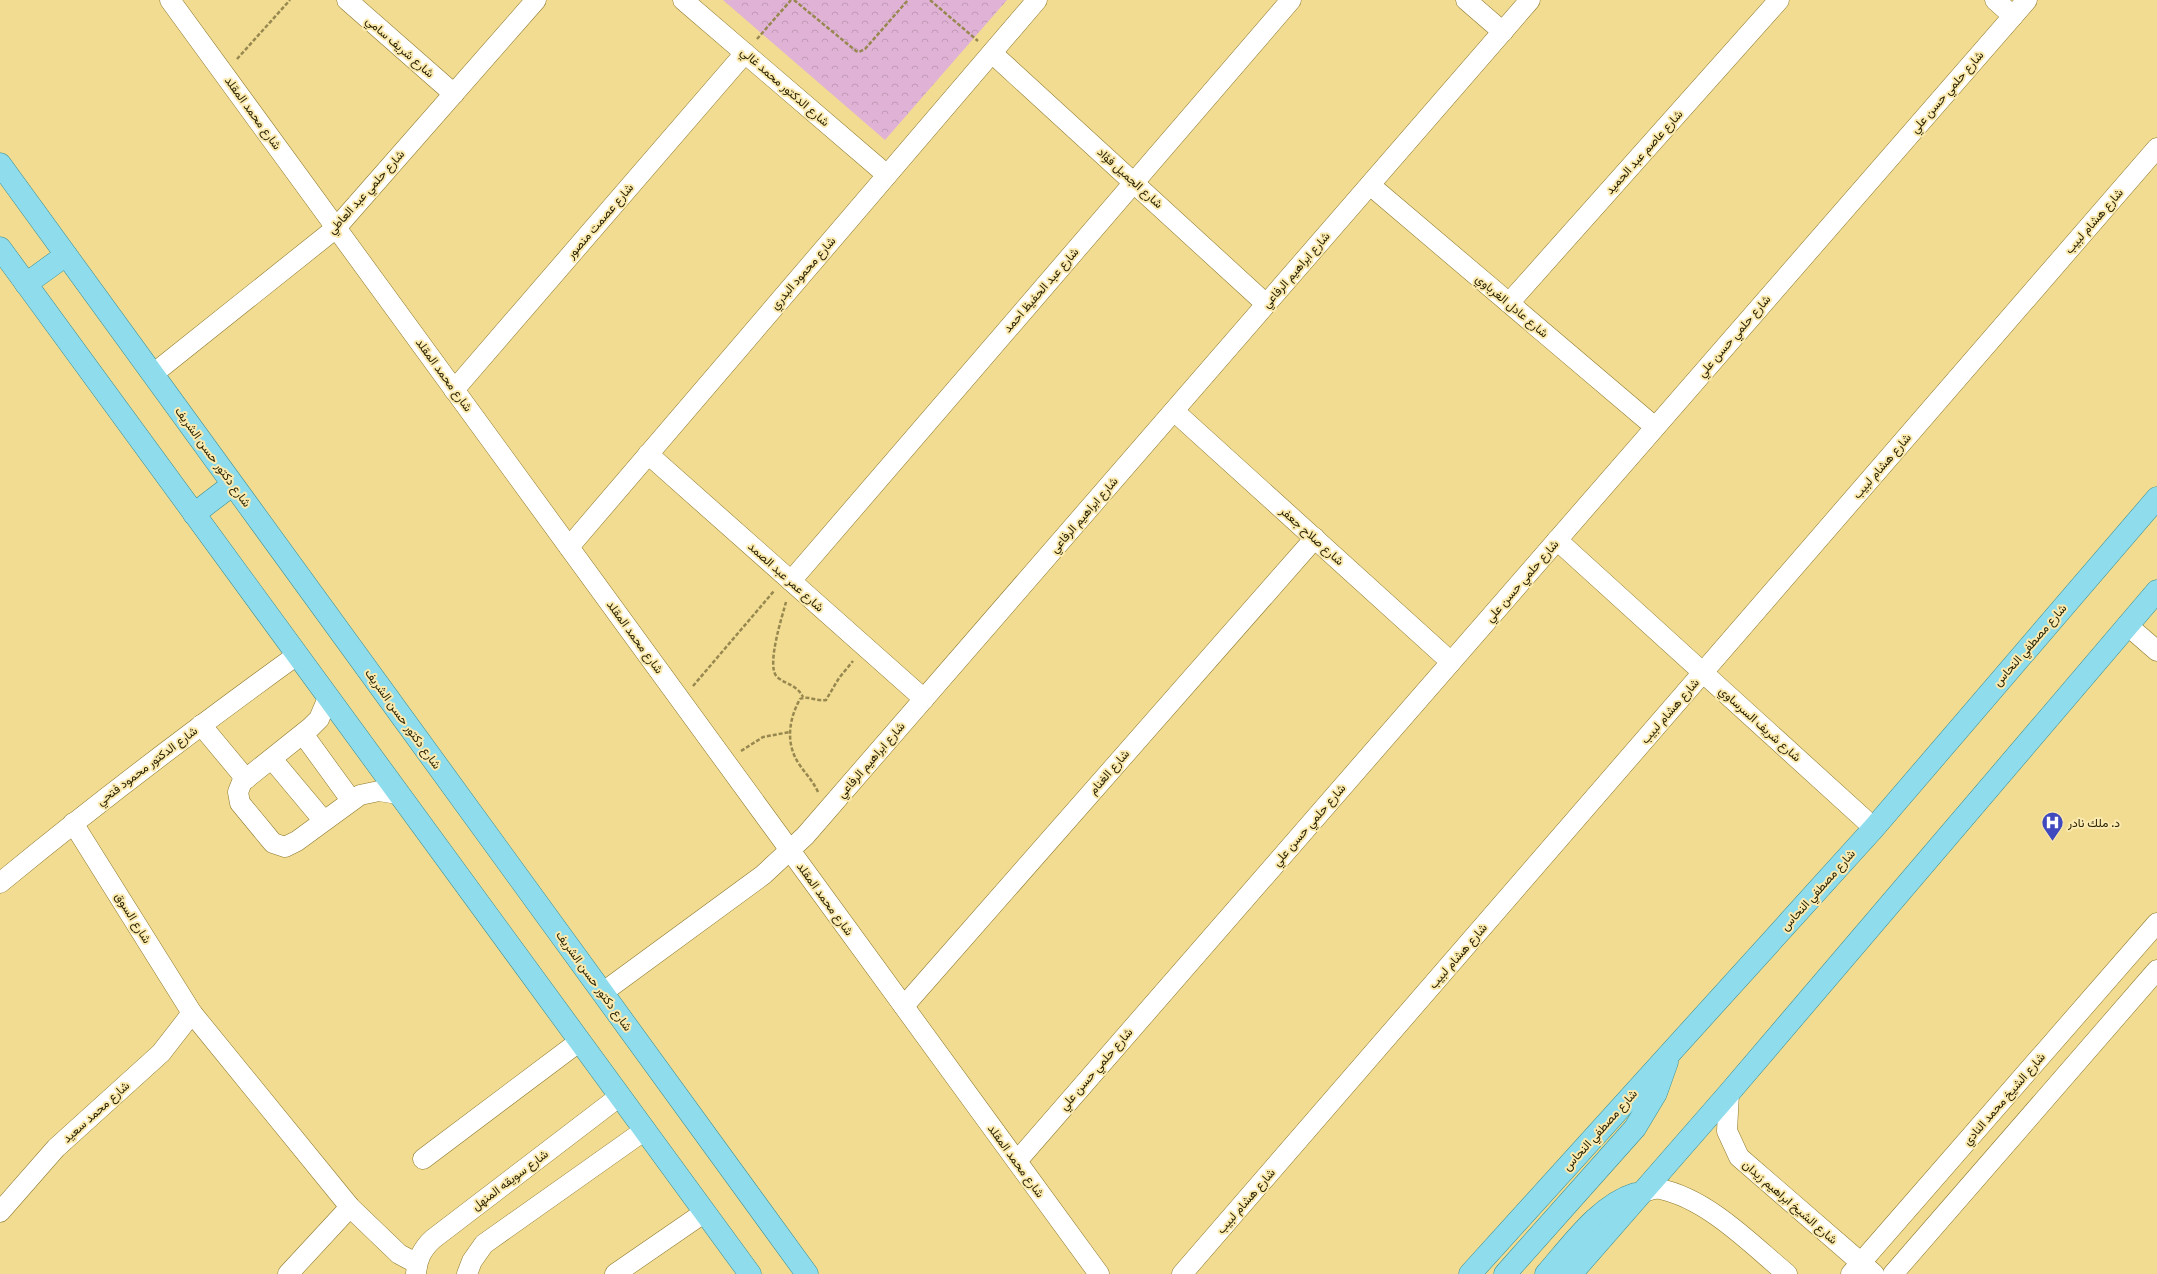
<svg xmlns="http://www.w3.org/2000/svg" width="2157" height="1274" font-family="Merriweather,Vazirmatn,serif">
  <defs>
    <pattern id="park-crowns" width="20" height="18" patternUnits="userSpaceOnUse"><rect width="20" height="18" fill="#e0b2d6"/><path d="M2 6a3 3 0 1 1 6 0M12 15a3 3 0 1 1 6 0" fill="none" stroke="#c099b6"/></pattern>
  </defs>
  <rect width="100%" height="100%" fill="#f2dc91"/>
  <path fill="url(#park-crowns)" d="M723 0H1007L885 140Z"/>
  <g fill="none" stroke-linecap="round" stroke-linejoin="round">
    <defs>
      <g id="minor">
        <path d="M170 0 1099 1274"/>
        <path d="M347 0 454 94"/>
        <path d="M683 0 887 175"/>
        <path d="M1466 0 1503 32"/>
        <path d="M1995 0 2013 16"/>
        <path d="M992 53 1266 304"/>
        <path d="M1370 185 1655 427"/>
        <path d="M1509 303 1779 0"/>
        <path d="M153 374 336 228 536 0"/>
        <path d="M454 390 745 53"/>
        <path d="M1174 411 1451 662"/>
        <path d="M648 454 924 699"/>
        <path d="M1557 540 1874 828"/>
        <path d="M569 547 1037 0"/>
        <path d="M791 581 1291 0"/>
        <path d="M2127 625 2157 651"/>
        <path d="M328 698 319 719 311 727 242 782 238 792 240 803 273 843 285 847 297 841 360 795 379 791 398 794"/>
        <path d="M201 725 246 779"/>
        <path d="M303 734 351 800"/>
        <path d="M272 759 323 820"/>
        <path d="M73 823 192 1013 350 1207 399 1254 416 1263"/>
        <path d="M0 883C97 803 196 728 297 655"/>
        <path d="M602 993 763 875 805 836 1530 0"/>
        <path d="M904 1006 1315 538"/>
        <path d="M1729 1093 1727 1131 1739 1157 1874 1274"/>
        <path d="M423 1159 580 1041"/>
        <path d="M1017 1161 2027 0"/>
        <path d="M1642 1192C1648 1191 1655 1188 1660 1189 1708 1199 1751 1244 1787 1274"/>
        <path d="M0 1212 56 1148 161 1053 192 1013"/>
        <path d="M288 1274 350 1207"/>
        <path d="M416 1274C417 1259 422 1249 433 1239L620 1096"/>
        <path d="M467 1274 472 1261 484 1244 645 1130"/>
        <path d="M615 1274 705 1212"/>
        <path d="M1182 1274 2157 148"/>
        <path d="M1851 1274 2157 923"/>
        <path d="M1893 1274 2157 970"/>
      </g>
      <g id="major">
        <path d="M0 164 807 1274"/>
        <path d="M0 248 750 1274"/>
        <path d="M26 284 66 255"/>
        <path d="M194 514 232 485"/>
        <path d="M1470 1274 1874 828 2157 498"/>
        <path d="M1505 1274 1635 1128 1656 1093 1667 1062"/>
        <path d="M1546 1274C1570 1247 1599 1205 1635 1194"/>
        <path d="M1571 1274 1729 1093 2157 591"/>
      </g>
    </defs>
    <use href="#minor" stroke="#8c782d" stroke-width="21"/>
    <use href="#major" stroke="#3a8d92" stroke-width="23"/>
    <g stroke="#978850" stroke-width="2.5" stroke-dasharray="4 2" stroke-linecap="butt">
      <path d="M794 0 856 51 859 52 865 49 908 0"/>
      <path d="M930 0 978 41"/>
      <path d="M757 39 791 0"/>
      <path d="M237 59 290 0"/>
      <path d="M786 602C782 617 766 666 777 677 787 685 797 685 803 697"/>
      <path d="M693 686 774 591"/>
      <path d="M741 751 763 737 790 732"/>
      <path d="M818 792C813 781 805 773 799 764 785 743 789 719 800 699 808 695 817 702 826 700L839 678 853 661"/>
    </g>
    <use href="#minor" stroke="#fff" stroke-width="20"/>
    <use href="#major" stroke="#8edcec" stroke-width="22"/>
  </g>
  <defs>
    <symbol id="hospital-pin" viewBox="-11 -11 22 30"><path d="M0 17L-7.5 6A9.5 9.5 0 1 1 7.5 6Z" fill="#4049bd" stroke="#fbeaaf"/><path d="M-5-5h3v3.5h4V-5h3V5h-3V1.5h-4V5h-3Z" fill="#fff"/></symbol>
  </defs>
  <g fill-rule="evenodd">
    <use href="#hospital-pin" x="2040" y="810" width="25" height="34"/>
  </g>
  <g text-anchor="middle" stroke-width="4" stroke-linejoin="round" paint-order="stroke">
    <g font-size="12" fill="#2c2404" stroke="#fbeaaf">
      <text transform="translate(400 47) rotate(41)" y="4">شارع شريف سامي</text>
      <text transform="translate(785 87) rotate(41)" y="4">شارع الدكتور محمد غالي</text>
      <text transform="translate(1947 92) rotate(-49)" y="4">شارع حلمي حسن علي</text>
      <text transform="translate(253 113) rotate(54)" y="4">شارع محمد المقلد</text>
      <text transform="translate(1644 152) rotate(-48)" y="4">شارع عاصم عبد الحميد</text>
      <text transform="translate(1130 178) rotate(42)" y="4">شارع الجميل فؤاد</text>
      <text transform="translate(366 192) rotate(-48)" y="4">شارع حلمي عبد العاطي</text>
      <text transform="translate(600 221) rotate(-49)" y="4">شارع عصمت منصور</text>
      <text transform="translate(2094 221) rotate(-49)" y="4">شارع هشام لبيب</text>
      <text transform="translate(1296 270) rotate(-49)" y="4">شارع ابراهيم الرفاعي</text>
      <text transform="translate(803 273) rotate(-49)" y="4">شارع محمود البدري</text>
      <text transform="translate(1041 290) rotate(-49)" y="4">شارع عبد الحفيظ احمد</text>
      <text transform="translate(1512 306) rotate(40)" y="4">شارع عادل الغرباوي</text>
      <text transform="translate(1734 336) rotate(-49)" y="4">شارع حلمي حسن علي</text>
      <text transform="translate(444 375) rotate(54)" y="4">شارع محمد المقلد</text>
      <text transform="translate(213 457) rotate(54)" y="4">شارع دكتور حسن الشريف</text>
      <text transform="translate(1882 466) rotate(-49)" y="4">شارع هشام لبيب</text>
      <text transform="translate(1084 515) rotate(-49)" y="4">شارع ابراهيم الرفاعي</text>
      <text transform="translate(1312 536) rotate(42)" y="4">شارع صلاح جعفر</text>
      <text transform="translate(786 577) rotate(42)" y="4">شارع عمر عبد الصمد</text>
      <text transform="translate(1522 581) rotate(-49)" y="4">شارع حلمي حسن علي</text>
      <text transform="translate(635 637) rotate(54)" y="4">شارع محمد المقلد</text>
      <text transform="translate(2030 645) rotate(-49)" y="4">شارع مصطفي النحاس</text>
      <text transform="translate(1670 711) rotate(-49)" y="4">شارع هشام لبيب</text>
      <text transform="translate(403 719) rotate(54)" y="4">شارع دكتور حسن الشريف</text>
      <text transform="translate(1760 724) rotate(42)" y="4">شارع شريف السرساوي</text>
      <text transform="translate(871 760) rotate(-49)" y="4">شارع ابراهيم الرفاعي</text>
      <text transform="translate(147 766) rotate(-37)" y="4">شارع الدكتور محمود فتحي</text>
      <text transform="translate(1109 772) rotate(-49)" y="4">شارع الغنام</text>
      <text transform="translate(1309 825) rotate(-49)" y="4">شارع حلمي حسن علي</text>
      <text transform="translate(1818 890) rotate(-48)" y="4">شارع مصطفي النحاس</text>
      <text transform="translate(825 899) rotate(54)" y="4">شارع محمد المقلد</text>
      <text transform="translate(133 918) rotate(58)" y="4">شارع السوق</text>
      <text transform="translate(1458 956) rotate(-49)" y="4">شارع هشام لبيب</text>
      <text transform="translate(594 981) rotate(54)" y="4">شارع دكتور حسن الشريف</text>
      <text transform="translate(1096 1069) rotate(-49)" y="4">شارع حلمي حسن علي</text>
      <text transform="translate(2004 1099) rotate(-49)" y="4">شارع الشيخ محمد النادي</text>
      <text transform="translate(96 1112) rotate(-42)" y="4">شارع محمد سعيد</text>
      <text transform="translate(1600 1130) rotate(-48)" y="4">شارع مصطفي النحاس</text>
      <text transform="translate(1016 1161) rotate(54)" y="4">شارع محمد المقلد</text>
      <text transform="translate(510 1180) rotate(-37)" y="4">شارع سويقه المنهل</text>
      <text transform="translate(1246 1201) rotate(-49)" y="4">شارع هشام لبيب</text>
      <text transform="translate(1790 1202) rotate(41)" y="4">شارع الشيخ ابراهيم زيدان</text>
    </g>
    <g font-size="12" fill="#2c2404" stroke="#fbeaaf" text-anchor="start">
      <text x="2068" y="827">د. ملك نادر</text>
    </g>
  </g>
</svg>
